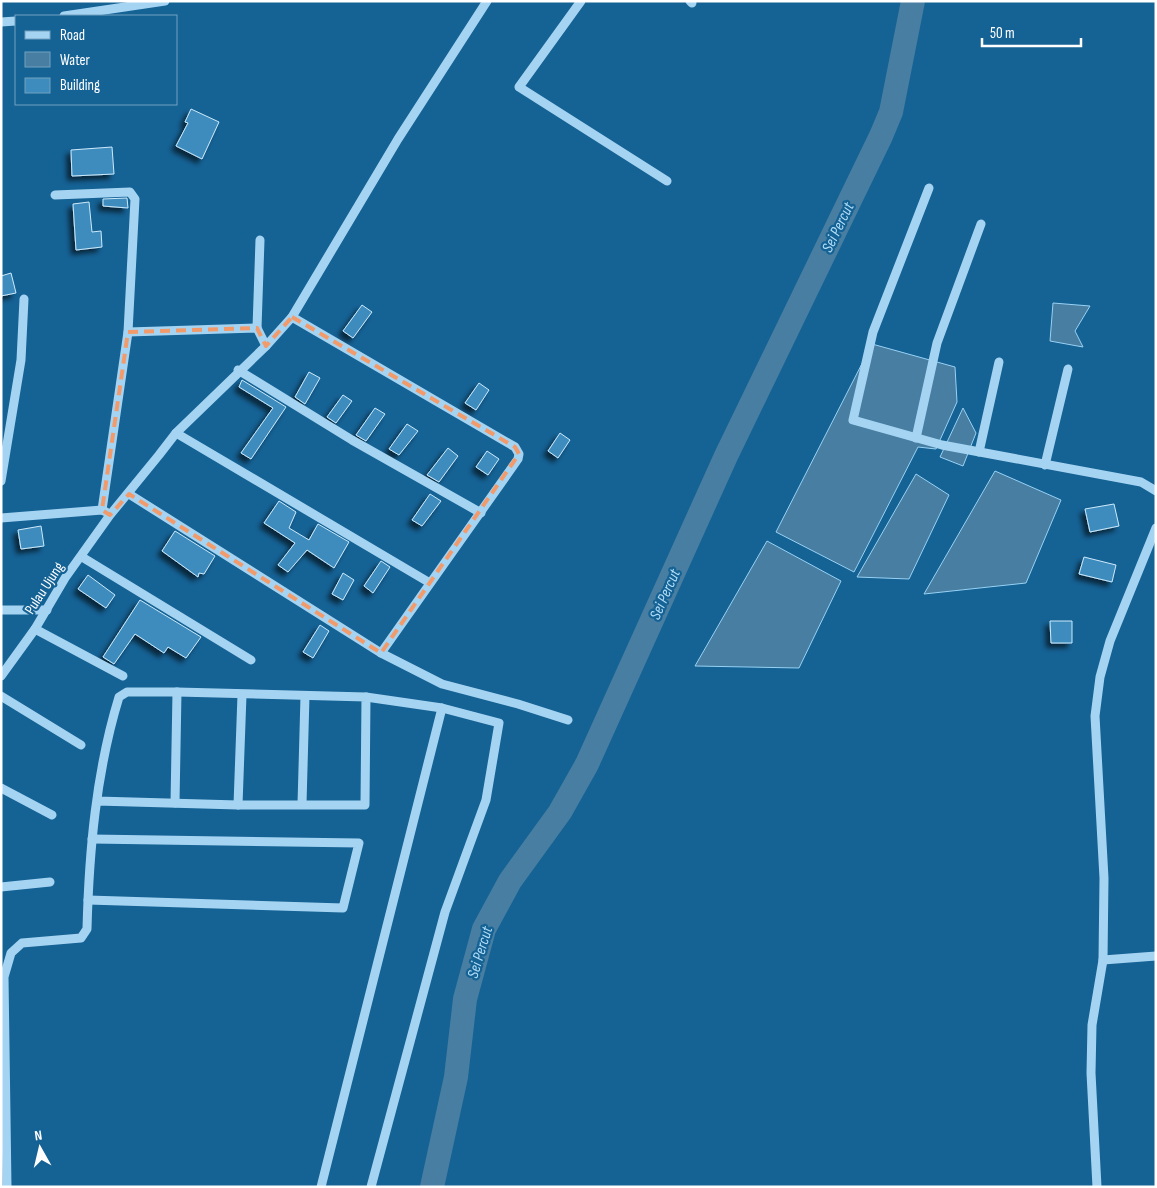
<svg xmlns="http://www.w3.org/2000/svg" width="1157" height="1188" font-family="'Sofia Sans Condensed',sans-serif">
  <defs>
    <filter id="shadow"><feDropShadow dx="-4.5" dy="4.5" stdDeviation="2.5" flood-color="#0009"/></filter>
  </defs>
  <rect width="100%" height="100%" fill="#156295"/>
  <g fill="#477ea2" stroke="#98d2f5">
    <path d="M1053 303 1090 306 1075 331 1083 347 1050 341Z"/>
    <path d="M872 344 955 367 957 402 936 449 918 447 854 572 776 532Z"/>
    <path d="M963 408 976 433 963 466 940 457Z"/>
    <path d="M995 471 1061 500 1026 583 924 594Z"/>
    <path d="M916 474 949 495 909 579 857 577Z"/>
    <path d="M767 541 841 581 799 668 695 666Z"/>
  </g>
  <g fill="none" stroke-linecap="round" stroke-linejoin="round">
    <path stroke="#477ea2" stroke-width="24" d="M432 1187 456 1077 465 999 484 929 510 881 560 812 587 764 726 456 881 136 891 112 913 1"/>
  </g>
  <g fill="#3d8cbd" stroke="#cdeafc" filter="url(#shadow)">
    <path d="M191 109 219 122 202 159 176 146 188 123 185 122Z"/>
    <path d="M112 147 114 174 72 176 71 150Z"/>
    <path d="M127 198 128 208 103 206V199Z"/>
    <path d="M89 202 92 232 101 231 102 247 76 250 73 204Z"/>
    <path d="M11 273 16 293 1 296V276Z"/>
    <path d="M362 305 372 312 353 338 343 331Z"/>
    <path d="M309 372 320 378 305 404 295 397Z"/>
    <path d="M242 380 286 407 251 459 241 453 273 408 239 387Z"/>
    <path d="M479 383 489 390 476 410 465 403Z"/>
    <path d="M343 395 352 401 336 423 327 417Z"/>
    <path d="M375 408 385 414 366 441 356 435Z"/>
    <path d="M407 424 418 431 399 455 389 449Z"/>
    <path d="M560 433 570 440 558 458 548 451Z"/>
    <path d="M448 448 458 456 439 482 427 475Z"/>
    <path d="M487 451 499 459 488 475 476 467Z"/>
    <path d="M430 494 441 501 422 526 412 520Z"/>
    <path d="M279 501 296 512 289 528 309 540 318 524 349 542 334 568 307 550 288 572 278 565 295 543 264 523Z"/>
    <path d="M1114 504 1119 526 1090 532 1085 509Z"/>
    <path d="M41 526 44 546 21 549 18 530Z"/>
    <path d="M175 531 215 556 204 574 199 573 198 577 162 551Z"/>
    <path d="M1084 557 1116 565 1112 582 1079 574Z"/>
    <path d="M381 561 390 567 373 593 364 586Z"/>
    <path d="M343 573 354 580 343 600 332 594Z"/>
    <path d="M88 575 115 595 106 608 78 589Z"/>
    <path d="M140 600 201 637 186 658 168 647 164 653 135 634 114 664 103 657Z"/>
    <path d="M1050 621H1072V643H1051Z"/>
    <path d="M320 625 329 631 313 658 303 652Z"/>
  </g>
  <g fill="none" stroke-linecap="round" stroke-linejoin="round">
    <g stroke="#a5d4f2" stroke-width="9">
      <path d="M581 1 519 87 667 181"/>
      <path d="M690 1 692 3"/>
      <path d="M64 16 165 1"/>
      <path d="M1 22 16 21"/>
      <path d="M929 188 873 332 853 420 942 445 1141 482 1156 491"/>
      <path d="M55 195 130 192 135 199 128 332 102 510"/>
      <path d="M292 317 515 447 519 454 518 459 381 653"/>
      <path d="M257 328 260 240"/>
      <path d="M128 332 257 328 266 346"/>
      <path d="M238 370 352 440 481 513"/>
      <path d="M176 433 430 583"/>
      <path d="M916 438 937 343 981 224"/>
      <path d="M979 452 999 362"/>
      <path d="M1045 465 1068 369"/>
      <path d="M1 481 21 360 24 299"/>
      <path d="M129 494 381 653 442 684 518 704 568 720"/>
      <path d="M1 518 102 510 106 512"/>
      <path d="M82 557 251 660"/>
      <path d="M1 610H47"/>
      <path d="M35 629 123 676"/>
      <path d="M1 676 35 629 65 578 110 515 159 455 176 433 266 346 292 317 398 139 487 1"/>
      <path d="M1 696 81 745"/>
      <path d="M366 697 442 708 499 723 486 800 445 912 371 1187"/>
      <path d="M1 788 52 815"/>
      <path d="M175 803 177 692"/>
      <path d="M302 804 305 696"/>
      <path d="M238 805 242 695"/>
      <path d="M1 887 50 882"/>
      <path d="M88 900 343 908 359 843 92 839"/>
      <path d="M1103 960 1156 956"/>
      <path d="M7 1187 4 977 11 953 22 943 81 938 87 929C89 852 96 772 119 697L127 692H177L366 697 365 805H238L97 801"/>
      <path d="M321 1187 442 708"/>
      <path d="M1097 1187 1091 1073 1092 1025 1103 960 1104 878 1095 716 1100 677 1110 641 1156 528"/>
    </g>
  </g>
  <path fill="none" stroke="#f19b6d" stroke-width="4" stroke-dasharray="10 6" stroke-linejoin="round" d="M292 317 515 447 519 454 381 653 129 494 110 515 102 510 128 332 257 328 266 346Z"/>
  <g text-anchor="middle" stroke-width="4.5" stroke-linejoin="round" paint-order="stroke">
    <g font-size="15" fill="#fff" stroke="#156295">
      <text transform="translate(44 588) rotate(-57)" y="5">Pulau Ujung</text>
    </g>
    <g font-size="16" font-style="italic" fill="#b2def8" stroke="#156295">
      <text transform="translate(837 227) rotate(-64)" y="6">Sei Percut</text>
      <text transform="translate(664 594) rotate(-66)" y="6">Sei Percut</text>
      <text transform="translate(479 952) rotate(-73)" y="6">Sei Percut</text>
    </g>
  </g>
  <rect width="1157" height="1188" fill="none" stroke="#ffffff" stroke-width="5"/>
  <rect x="15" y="15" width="162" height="90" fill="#156295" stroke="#73a1bf"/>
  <rect x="25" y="31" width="25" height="8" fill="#a5d4f2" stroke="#73a1bf"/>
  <text x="60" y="40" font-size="15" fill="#ffffff">Road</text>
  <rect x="25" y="52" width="25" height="15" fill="#477ea2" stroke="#73a1bf"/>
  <text x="60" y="65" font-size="15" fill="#ffffff">Water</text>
  <rect x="25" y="78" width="25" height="15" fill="#3d8cbd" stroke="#73a1bf"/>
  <text x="60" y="90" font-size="15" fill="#ffffff">Building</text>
  <g transform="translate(40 1148) rotate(352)" stroke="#156295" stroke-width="4" paint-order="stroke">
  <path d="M0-4L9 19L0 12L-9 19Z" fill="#ffffff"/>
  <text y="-8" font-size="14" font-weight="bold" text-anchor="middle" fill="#ffffff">N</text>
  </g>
  <path d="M982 38v8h99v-8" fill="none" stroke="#ffffff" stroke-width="2.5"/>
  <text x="990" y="38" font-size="15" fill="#ffffff" stroke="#156295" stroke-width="4" paint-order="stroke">50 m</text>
</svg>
